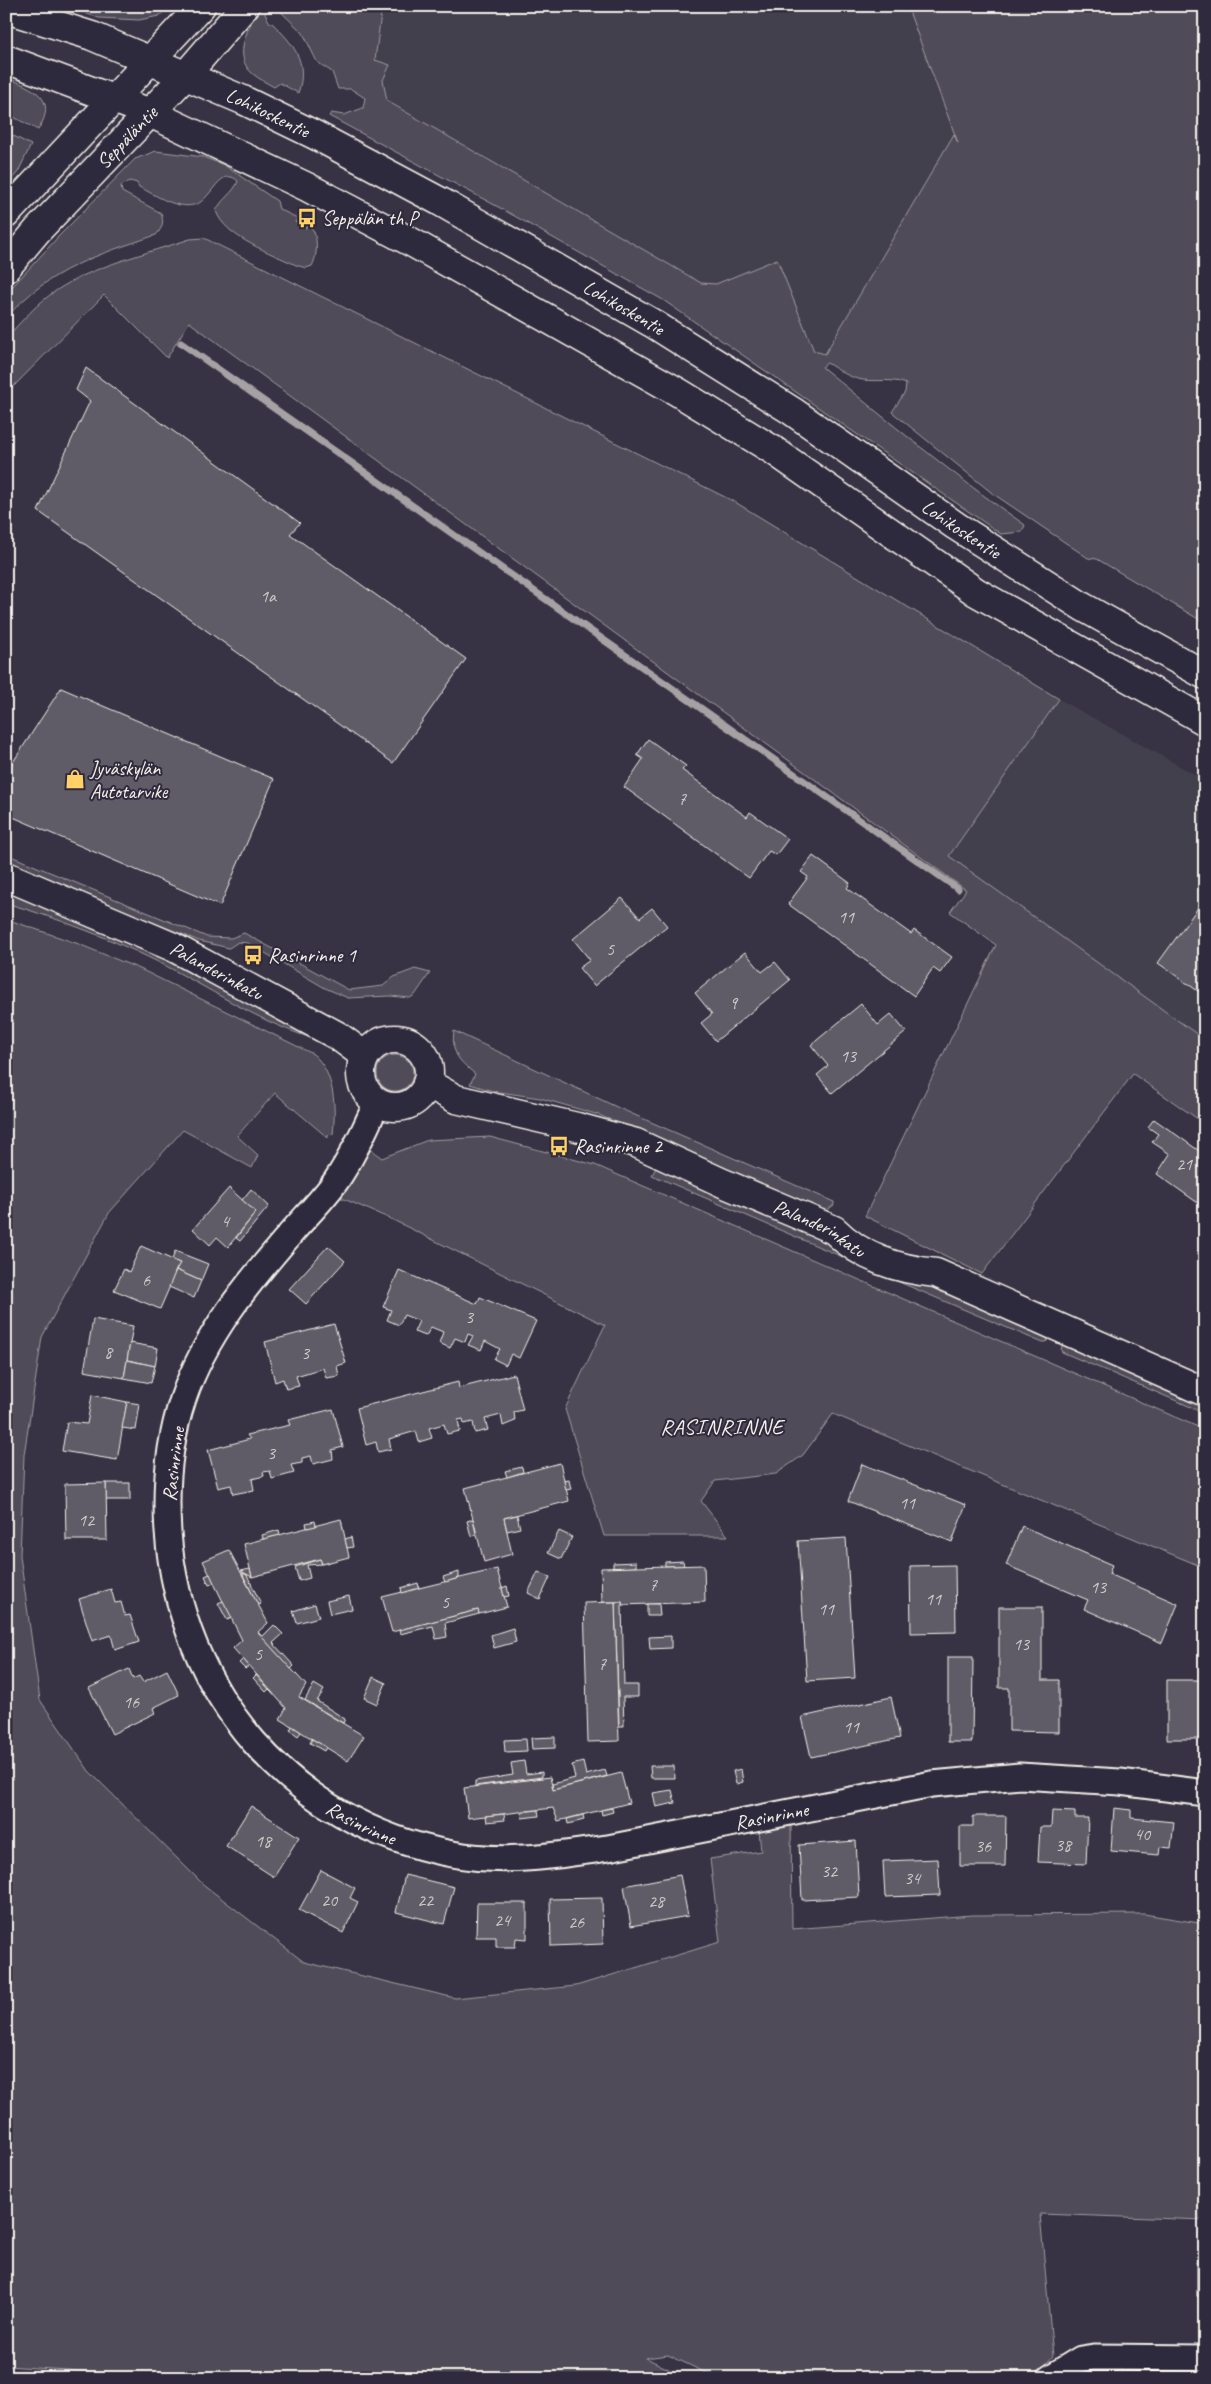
<svg xmlns="http://www.w3.org/2000/svg" width="1211" height="2384" font-family="Caveat,sans-serif">
  <rect width="100%" height="100%" fill="#373244"/>
  <filter id="ink" filterUnits="userSpaceOnUse"><feTurbulence type="fractalNoise" baseFrequency=".02" numOctaves="2"/><feDisplacementMap in="SourceGraphic" scale="10" xChannelSelector="R" yChannelSelector="G"/><feConvolveMatrix kernelMatrix="1 2 1 2 8 2 1 2 1" color-interpolation-filters="sRGB"/></filter>
  <g filter="url(#ink)">
    <g fill="#433f4e">
      <path d="M382 6H907L954 134 825 354 814 351 716 284 701 283 387 101 383 80 375 60Z"/>
      <path d="M1059 699 1205 780V1040L949 856Z"/>
    </g>
    <g fill="#504b59" stroke="#a29ea0">
      <path d="M65 6H171L159 16 139 20 99 18Z"/>
      <path d="M261 6H382L375 60 390 65 383 80 387 101 701 283 716 284 777 259 814 351 825 354 954 134 958 143 907 6H1205V623L1097 559 1088 558 992 493 892 412 905 392 906 384C892 378 878 382 863 380 850 378 838 370 827 363L822 367C888 421 954 476 1025 525L1022 532 1001 534 663 300 502 209 329 116 331 113 344 115 363 108 365 98 351 89H338L332 72 317 62 303 33 277 8 269 7 265 14 270 23H272C293 43 309 62 298 93L280 83 274 87C267 83 259 79 253 74 231 56 249 25 261 6Z"/>
      <path d="M6 77C33 89 59 97 38 130L6 113Z"/>
      <path d="M6 132 31 145 18 172 6 186Z"/>
      <path d="M156 151 203 157 224 165 277 201 279 209 297 218 295 222 306 228 308 224C319 232 318 255 312 266L306 268 296 265C272 253 225 238 216 211 221 199 234 193 238 181 221 165 212 198 197 204 178 211 156 195 139 187L137 183 130 181 121 186 122 192 161 213C164 223 163 227 156 235 97 255 49 269 6 318V295L13 286 59 236 135 159Z"/>
      <path d="M204 238 735 502 1059 699 949 856 1205 1040V1124L1133 1074 982 1274 865 1216 996 945 950 912 966 890 189 322 167 358 104 295 6 394V338C22 321 37 303 57 290 93 266 148 253 190 239Z"/>
      <path d="M6 854 207 937 231 938 244 933 349 990 383 986 394 977 415 969 430 973 415 995 410 998 390 996 348 998 325 988 248 943 238 942 229 948 199 941 6 863Z"/>
      <path d="M6 892 95 922 163 951 319 1040C261 1025 206 985 152 959 105 936 56 918 6 903Z"/>
      <path d="M6 919 76 943 140 969 313 1054C335 1073 336 1107 333 1134L328 1135V1138L275 1093 237 1136 258 1155 252 1168 183 1130 109 1213 42 1337 24 1455 20 1556 40 1700 89 1771 204 1885 304 1962 455 1998 576 1986 720 1942 710 1859 761 1851 759 1830 791 1821 792 1929 972 1915 1144 1914 1205 1924V2220L1040 2214 1053 2356 1033 2378H717L668 2355 646 2358 687 2378H125L112 2373 6 2366Z"/>
      <path d="M454 1031 621 1109 834 1202V1205L826 1211 823 1210 599 1115 540 1098 493 1091 470 1084 475 1074C458 1060 451 1053 454 1031Z"/>
      <circle cx="395" cy="1073" r="18"/>
      <path d="M490 1137 595 1165 1205 1430V1568L833 1414 803 1455 776 1474 715 1481 701 1501 728 1536H604L565 1409 605 1325 393 1220 337 1196 371 1150 382 1158 428 1140Z"/>
      <path d="M658 1164 832 1241 847 1253 845 1258 652 1175Z"/>
      <path d="M902 1276 933 1284 1050 1336 1047 1341 1043 1343 899 1282Z"/>
      <path d="M1063 1342 1205 1401V1413L1062 1352 1061 1350Z"/>
    </g>
    <g fill="none" stroke-linecap="round" stroke-linejoin="round">
      <path stroke="#a6a2a4" stroke-width="7" d="M181 343 958 889"/>
    </g>
    <g fill="#5f5c67" stroke="#f4f1e8">
      <path d="M86 368 300 523 290 534 466 659 393 763 38 511 90 401 76 390Z"/>
      <path d="M61 688 274 779 220 906 6 814V773Z"/>
      <path d="M648 739 686 766 682 770 747 817 750 812 788 839 776 855 769 851 749 878 624 787 643 759 637 755Z"/>
      <path d="M813 856 850 883 847 888 911 934 914 930 952 957 940 973 933 968 914 996 788 904 808 877 801 872Z"/>
      <path d="M622 898 640 918 652 908 667 926 594 986 579 968 590 960 573 939Z"/>
      <path d="M1205 898V996L1158 963Z"/>
      <path d="M745 952 762 972 775 962 790 980 716 1041 701 1023 712 1014 695 993Z"/>
      <path d="M861 1004 878 1025 891 1014 906 1032 832 1093 817 1075 828 1066 811 1045Z"/>
      <path d="M1154 1119 1205 1155V1208L1157 1174 1170 1154 1152 1142 1158 1134 1148 1127Z"/>
      <path d="M229 1188 256 1212 228 1247 217 1237 210 1245 193 1229Z"/>
      <path d="M251 1189 269 1206 240 1241 236 1238 256 1212 242 1200Z"/>
      <path d="M141 1246 180 1263 160 1309 114 1290 124 1269 129 1272Z"/>
      <path d="M328 1246 345 1261 306 1304 289 1289Z"/>
      <path d="M175 1251 208 1264 201 1281 176 1270 180 1263 172 1260Z"/>
      <path d="M176 1270 201 1281 194 1298 169 1287Z"/>
      <path d="M399 1270 477 1304 480 1297 536 1321 519 1358 511 1354 506 1365 494 1359 500 1349 485 1341 481 1350 468 1345 473 1336 468 1334 465 1342 455 1338 450 1348 439 1343 443 1332 431 1327 426 1336 414 1332 419 1321 404 1315 399 1325 387 1320 391 1310 383 1307Z"/>
      <path d="M93 1319 133 1326 124 1378 84 1371Z"/>
      <path d="M334 1324 346 1363 337 1366 339 1376 326 1378 323 1368 296 1376 299 1386 286 1389 283 1379 275 1382 265 1342Z"/>
      <path d="M130 1343 158 1348 155 1366 127 1360Z"/>
      <path d="M127 1360 155 1366 151 1383 124 1378Z"/>
      <path d="M514 1374 523 1410 514 1412 515 1421 503 1426 501 1415 485 1419 488 1430 475 1433 473 1422 464 1424 463 1419 458 1420 460 1431 447 1434 444 1424 429 1428 432 1438 419 1442 416 1431 389 1439 391 1449 378 1452 376 1442 366 1445 357 1408 458 1382 459 1388Z"/>
      <path d="M92 1395 127 1402 117 1460 62 1451 67 1422 87 1424Z"/>
      <path d="M127 1402 140 1404 136 1430 122 1428Z"/>
      <path d="M333 1409 343 1447 332 1450 333 1459 313 1464 311 1456 302 1458V1463L291 1465 294 1473 272 1479 270 1471 263 1472 264 1476 252 1479 254 1490 233 1494 231 1485 218 1488 208 1450 250 1439 247 1435 290 1425 288 1420Z"/>
      <path d="M560 1463 569 1501 504 1518 512 1554 484 1562 465 1488Z"/>
      <path d="M862 1464 966 1505 952 1542 848 1501Z"/>
      <path d="M522 1467 523 1472 507 1477 505 1471Z"/>
      <path d="M569 1480 571 1489 566 1490 564 1481Z"/>
      <rect x="106" y="1483" width="24" height="17"/>
      <path d="M106 1483 107 1540H66L65 1484Z"/>
      <path d="M517 1515 520 1528 507 1531 504 1518Z"/>
      <path d="M341 1519 349 1557 322 1564 320 1559 252 1577 244 1544Z"/>
      <path d="M473 1519 476 1534 471 1536 467 1521Z"/>
      <path d="M315 1521 316 1526 307 1528 306 1523Z"/>
      <path d="M1022 1526 1112 1565 1109 1574 1178 1604 1162 1643 1084 1609 1088 1600 1006 1565Z"/>
      <path d="M279 1530 280 1535 263 1539 262 1535Z"/>
      <path d="M559 1531 572 1537 561 1559 548 1553Z"/>
      <path d="M351 1537 353 1547 347 1548 345 1539Z"/>
      <path d="M846 1538 855 1678 807 1681 798 1541Z"/>
      <path d="M229 1550 268 1623 258 1632 306 1685 299 1697 364 1736 348 1761 280 1719 286 1708 233 1648 242 1640 203 1561Z"/>
      <path d="M320 1559 322 1564 307 1565 310 1578 299 1581 295 1567Z"/>
      <path d="M683 1561 684 1566H665V1562Z"/>
      <path d="M636 1562V1567L613 1568V1563Z"/>
      <path d="M704 1565 705 1602 622 1605V1602H602L601 1568Z"/>
      <path d="M955 1565 956 1632 911 1633 910 1566Z"/>
      <path d="M250 1569 252 1577 241 1571Z"/>
      <path d="M497 1569 507 1607 479 1614 478 1610 392 1632 382 1597Z"/>
      <path d="M459 1572V1578L445 1582 443 1577Z"/>
      <path d="M538 1572 550 1577 540 1599 528 1593Z"/>
      <path d="M242 1573 247 1575 261 1604 258 1605Z"/>
      <path d="M210 1574 214 1583 209 1585 205 1576Z"/>
      <path d="M418 1583 419 1588 402 1593 401 1588Z"/>
      <path d="M507 1586 509 1596 504 1597 502 1588Z"/>
      <path d="M111 1589 115 1603 121 1602 125 1616 130 1615 139 1642 115 1650 111 1635 92 1641 79 1599Z"/>
      <path d="M349 1596 352 1609 330 1614 327 1601Z"/>
      <path d="M223 1601 232 1618 227 1620 218 1603Z"/>
      <path d="M615 1602H622V1605L624 1685H638V1697H623L624 1726H619Z"/>
      <path d="M615 1602 619 1741 588 1742 584 1603Z"/>
      <path d="M315 1604 319 1617 297 1623 293 1611Z"/>
      <path d="M647 1604H659L660 1616H647Z"/>
      <path d="M999 1607H1042V1680H1059V1732L1009 1731V1688H999Z"/>
      <path d="M478 1610 479 1614 445 1623 447 1637 436 1639 433 1626 400 1634 399 1630Z"/>
      <path d="M274 1625 283 1634 273 1643 294 1666 291 1669 262 1637Z"/>
      <path d="M513 1628 516 1642 494 1648 491 1635Z"/>
      <path d="M671 1636V1648L650 1649 649 1637Z"/>
      <path d="M1205 1647V1658L1201 1656Z"/>
      <path d="M948 1657H973L972 1742H948Z"/>
      <path d="M243 1659 249 1666 245 1669 239 1663Z"/>
      <path d="M129 1669 133 1679 139 1676 143 1682 167 1670 179 1695 153 1708 155 1713 112 1734 89 1688Z"/>
      <path d="M256 1675 269 1689 266 1692 253 1678Z"/>
      <path d="M373 1677 386 1683 377 1704 364 1698Z"/>
      <rect x="1167" y="1680" width="38" height="59"/>
      <path d="M314 1684 324 1690 317 1701 345 1719 343 1723 305 1700Z"/>
      <path d="M891 1697 900 1738 811 1757 802 1717Z"/>
      <path d="M292 1726 301 1732 298 1736 290 1730Z"/>
      <path d="M555 1737V1748L532 1749 531 1738Z"/>
      <path d="M312 1739 326 1747 324 1751 310 1743Z"/>
      <path d="M526 1739 527 1751 505 1752 504 1740Z"/>
      <path d="M524 1761 526 1774 542 1772V1777L475 1786V1781L513 1775 511 1763Z"/>
      <path d="M583 1762 586 1775 605 1770 607 1776 553 1790 552 1784 575 1778 572 1765Z"/>
      <path d="M650 1766H674L675 1778H651Z"/>
      <path d="M741 1769 743 1782 736 1784 733 1771Z"/>
      <path d="M621 1773 629 1803 558 1821 553 1808 468 1818 464 1788 550 1777 553 1790Z"/>
      <path d="M672 1790 675 1803 656 1807 653 1793Z"/>
      <path d="M251 1806 299 1837 274 1877 226 1846Z"/>
      <path d="M612 1808 613 1812 602 1815 601 1810Z"/>
      <path d="M1114 1808 1131 1810V1818L1174 1822 1171 1848 1160 1847 1159 1855 1111 1851Z"/>
      <path d="M538 1810 539 1816 522 1818 521 1812Z"/>
      <path d="M1052 1811 1075 1812V1818H1088L1086 1864 1038 1862 1040 1827H1051Z"/>
      <path d="M504 1814 505 1820 487 1822 486 1816Z"/>
      <path d="M583 1815 584 1820 568 1824 567 1819Z"/>
      <path d="M973 1816H1006L1005 1866H960V1826H973Z"/>
      <path d="M1204 1835H1205V1863H1200Z"/>
      <path d="M856 1841 859 1897 802 1900 799 1845Z"/>
      <path d="M938 1859 940 1895 885 1897 883 1861Z"/>
      <path d="M321 1870 355 1888 350 1898 358 1902 343 1933 299 1910Z"/>
      <path d="M405 1875 454 1887 444 1924 396 1912Z"/>
      <path d="M680 1875 688 1916 631 1926 624 1886Z"/>
      <path d="M602 1898 603 1944 551 1946 550 1899Z"/>
      <path d="M477 1903H527V1939L516 1938 515 1947H496V1937H476Z"/>
      <rect x="1197" y="2259" width="8" height="37"/>
    </g>
    <g fill="none" stroke-linecap="round" stroke-linejoin="round">
      <defs>
        <g id="street">
          <path id="s1" d="M377 1102C365 1130 353 1156 336 1181 323 1199 306 1216 292 1232 248 1283 205 1334 183 1399 169 1441 165 1488 168 1532 180 1693 291 1824 452 1854 505 1864 556 1856 608 1848L932 1784 1020 1776 1120 1782 1205 1793"/>
          <path d="M1050 2378 1081 2359 1094 2357 1205 2358"/>
        </g>
        <g id="secondary">
          <path d="M6 214 201 6"/>
          <path id="s2" d="M6 268 37 231 185 76 245 6"/>
          <path id="s3" d="M6 876 173 947 338 1036 365 1056"/>
          <circle cx="395" cy="1073" r="34"/>
          <path id="s4" d="M427 1083 456 1099 577 1127 636 1143 723 1183 834 1230C862 1258 897 1269 936 1273L1205 1392"/>
        </g>
        <g id="primary">
          <path id="s5" d="M6 9 92 36 243 100 315 135 441 202 652 323 792 411 956 526 1083 607 1205 675"/>
          <path d="M6 59 148 112 307 187 413 243 678 392 773 450 976 592 1205 721"/>
        </g>
      </defs>
      <use href="#street" stroke="#f4f1e8" stroke-width="29"/>
      <use href="#secondary" stroke="#f4f1e8" stroke-width="31"/>
      <use href="#primary" stroke="#f4f1e8" stroke-width="31"/>
      <use href="#street" stroke="#2f2a3d" stroke-width="25"/>
      <use href="#secondary" stroke="#2f2a3d" stroke-width="28"/>
      <use href="#primary" stroke="#2f2a3d" stroke-width="28"/>
    </g>
  </g>
  <defs>
    <symbol id="bus-bare" viewBox="-9 -9 18 18"><path d="M-5-6H5V4H4V6H2V4H-2V6H-4V4H-5ZM-3.5-4V0h7V-4ZM-3.5 1.2v1.5H-2V1.2ZM2 1.2v1.5H3.5V1.2Z" fill="#ffd166" stroke="#2f2a3d" stroke-width="2.5" paint-order="stroke"/></symbol>
    <symbol id="shop-bare" viewBox="-9 -9 18 18"><path d="M-5-2.5h2.3a2.7 3.5 0 0 1 5.4 0H5L5.5 6h-11ZM-1.5-2.5h3a1.5 2.3 0 0 0-3 0Z" fill="#ffd166" stroke="#2f2a3d" stroke-width="2.5" paint-order="stroke"/></symbol>
  </defs>
  <g fill-rule="evenodd">
    <use href="#bus-bare" x="293" y="204" width="28" height="28"/>
    <use href="#shop-bare" x="61" y="765" width="28" height="28"/>
    <use href="#bus-bare" x="239" y="941" width="28" height="28"/>
    <use href="#bus-bare" x="545" y="1132" width="28" height="28"/>
  </g>
  <g text-anchor="middle" stroke-width="4" stroke-linejoin="round" paint-order="stroke">
    <g font-size="18" fill="#cfccc8">
      <text x="268" y="602">1a</text>
      <text x="682" y="805">7</text>
      <text x="846" y="923">11</text>
      <text x="610" y="955">5</text>
      <text x="733" y="1009">9</text>
      <text x="848" y="1062">13</text>
      <text x="1184" y="1170">21</text>
      <text x="225" y="1227">4</text>
      <text x="146" y="1286">6</text>
      <text x="469" y="1323">3</text>
      <text x="108" y="1358">8</text>
      <text x="305" y="1359">3</text>
      <text x="271" y="1459">3</text>
      <text x="907" y="1509">11</text>
      <text x="86" y="1526">12</text>
      <text x="653" y="1591">7</text>
      <text x="1098" y="1593">13</text>
      <text x="933" y="1605">11</text>
      <text x="445" y="1608">5</text>
      <text x="826" y="1615">11</text>
      <text x="1021" y="1650">13</text>
      <text x="258" y="1660">5</text>
      <text x="602" y="1670">7</text>
      <text x="131" y="1708">16</text>
      <text x="851" y="1733">11</text>
      <text x="1142" y="1840">40</text>
      <text x="263" y="1847">18</text>
      <text x="1063" y="1851">38</text>
      <text x="983" y="1852">36</text>
      <text x="829" y="1877">32</text>
      <text x="912" y="1884">34</text>
      <text x="329" y="1906">20</text>
      <text x="425" y="1906">22</text>
      <text x="656" y="1907">28</text>
      <text x="502" y="1926">24</text>
      <text x="576" y="1928">26</text>
    </g>
    <g font-size="20" fill="#f4f1e8" stroke="#2f2a3d">
      <text dy="7" stroke="none"><textPath href="#s5" startOffset="282">Lohikoskentie</textPath></text>
      <text dy="7" stroke="none"><textPath href="#s2" startOffset="178">Seppäläntie</textPath></text>
      <text dy="7" stroke="none"><textPath href="#s5" startOffset="688">Lohikoskentie</textPath></text>
      <text dy="7" stroke="none"><textPath href="#s5" startOffset="1092">Lohikoskentie</textPath></text>
      <text dy="7" stroke="none"><textPath href="#s3" startOffset="231">Palanderinkatu</textPath></text>
      <text dy="7" stroke="none"><textPath href="#s4" startOffset="421">Palanderinkatu</textPath></text>
      <text transform="translate(173 1464) rotate(-83)" y="7">Rasinrinne</text>
      <text dy="7" stroke="none"><textPath href="#s1" startOffset="1278">Rasinrinne</textPath></text>
      <text dy="7" stroke="none"><textPath href="#s1" startOffset="858">Rasinrinne</textPath></text>
    </g>
    <g font-size="20" fill="#f4f1e8" stroke="#2f2a3d" text-anchor="start">
      <text x="322" y="225">Seppälän th P</text>
      <text x="90" y="775">Jyväskylän<tspan x="90" dy="23">Autotarvike</tspan></text>
      <text x="268" y="962">Rasinrinne 1</text>
      <text x="574" y="1153">Rasinrinne 2</text>
    </g>
    <g font-size="22" letter-spacing="1" fill="#f4f1e8" stroke="#2f2a3d">
      <text x="722" y="1434">RASINRINNE</text>
    </g>
  </g>
  <rect width="1211" height="2384" fill="none" stroke="#2f2a3d" stroke-width="25"/>
  <rect x="12" y="12" width="1186" height="2359" fill="none" stroke="#f4f1e8" stroke-width="2" filter="url(#ink)"/>
</svg>
